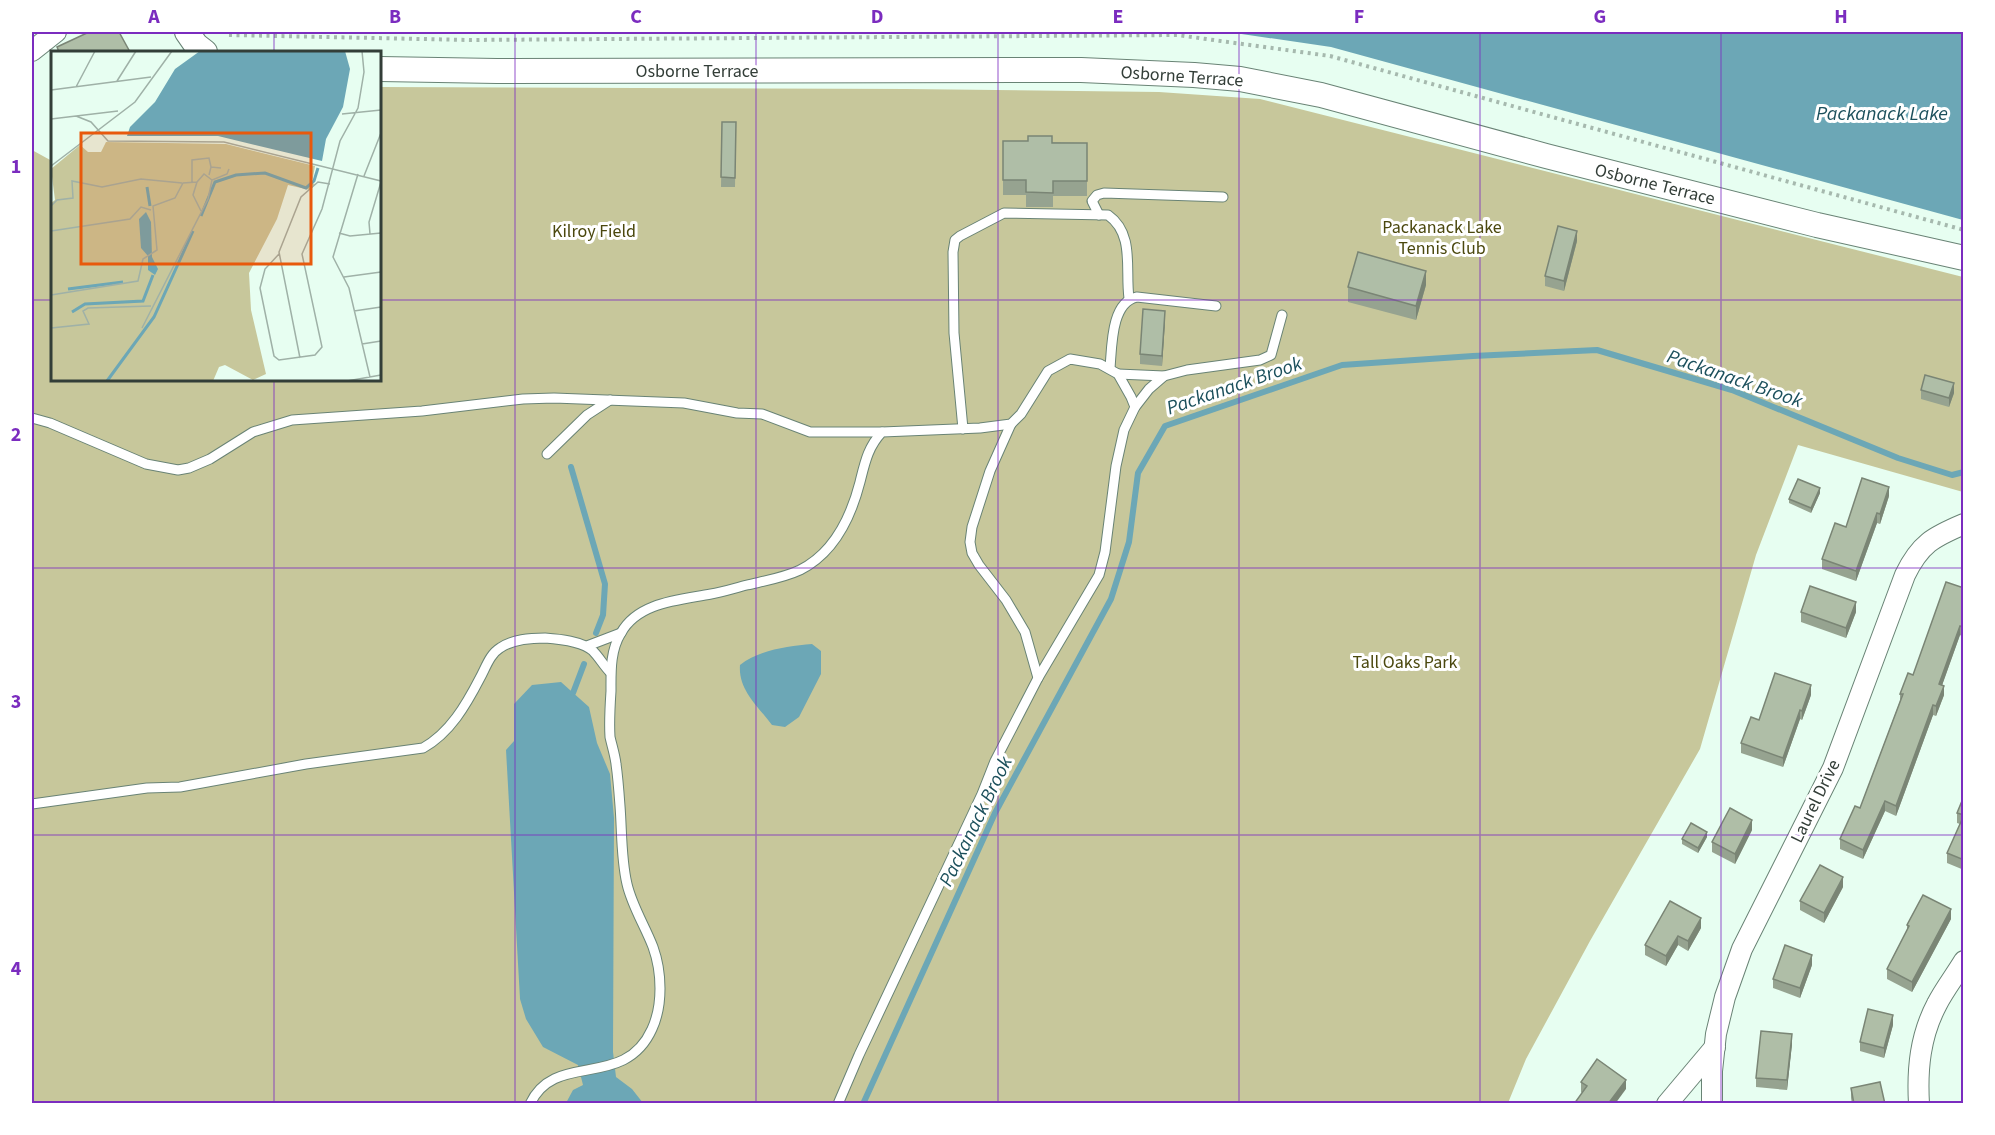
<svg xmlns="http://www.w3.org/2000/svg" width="1995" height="1135" font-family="'Source Sans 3',sans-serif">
  <rect width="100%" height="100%" fill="#e7fef1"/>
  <path fill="#c7c79b" d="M380 87 906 89 1159 92 1260 99 1963 277V492L1798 445 1756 555 1700 749 1590 941 1526 1059 1508 1103H32V150L52 161V380H380Z"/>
  <g fill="#6ca7b6">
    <path d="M1228 32H1963V220L1331 47Z"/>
    <path d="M812 644 821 651V674L799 717 785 727 772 725C758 706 738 690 740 665 759 650 788 646 812 644Z"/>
    <path d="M561 682 589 707 597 743 610 774 614 818 613 1052 616 1077 632 1089 643 1103H566L573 1090 583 1085 578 1065 543 1047 526 1019 520 999 506 750 514 741V704L532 685Z"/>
  </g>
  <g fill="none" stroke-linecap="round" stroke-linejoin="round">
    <g stroke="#6ca7b6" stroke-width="6">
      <path d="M571 467 605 584 603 615 596 633"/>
      <path d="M573 693 584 664"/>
      <path d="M863 1104 995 813 1111 599 1129 542 1138 473 1165 426 1342 365 1473 356 1597 350 1732 390 1898 458 1952 475 1964 472"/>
    </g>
    <defs>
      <g id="service">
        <path d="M1099 215 1092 201 1097 195 1104 193 1223 197"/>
        <path d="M1110 368C1112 346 1111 302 1137 297L1216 306"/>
        <path d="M1118 374 1164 376"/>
        <path d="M32 418 50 423 146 464 178 470 189 468 210 459 253 432 292 420 422 411 523 399 554 398 684 403 737 413 762 414 810 432H882"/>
        <path d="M1011 424 990 471 972 527 970 542 972 553 979 565 1006 600 1025 632 1038 678"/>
        <path d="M963 429 954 333 953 252 955 240 960 236 1004 213 1108 215C1135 234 1125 270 1129 298"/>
        <path d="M547 454 587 415 610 400"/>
        <path d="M587 646 621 633"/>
        <path d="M32 804 147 788 180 787 306 764 423 748C450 733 466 705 480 678 486 667 490 654 500 648 513 639 530 638 545 638 559 639 582 641 593 651 599 657 604 666 610 672"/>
        <path d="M530 1104C555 1050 624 1091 652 1029 663 1005 662 972 653 947 645 926 632 906 627 884 621 859 622 831 620 806 619 792 618 778 616 764 615 755 612 746 610 737 609 722 610 706 611 691 611 672 610 651 621 633 638 602 680 600 711 594 723 592 735 588 747 585 764 581 783 578 800 570 834 553 851 517 860 482 865 462 868 447 882 432L980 428 1011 424 1021 414 1048 371 1070 359 1100 364 1118 374 1131 397 1135 407"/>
        <path d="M838 1104 859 1055 982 794 995 761 1038 678 1099 575 1105 552 1116 466 1124 430 1135 407 1149 389 1164 376 1187 370 1260 360 1271 355 1282 315"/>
      </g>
      <g id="minor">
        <path d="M32 51 56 32"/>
        <path d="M1667 1104 1715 1047"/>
        <path d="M1712 1104V1071L1716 1034 1725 997 1742 949 1833 768 1905 575C1920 544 1933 537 1964 524"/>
        <path d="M1919 1104C1917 1069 1920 1036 1937 1004 1944 990 1955 976 1964 961"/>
      </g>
      <g id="tertiary">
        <path d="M187 32 196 45 205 52"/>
        <path d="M380 69 497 71 1081 70 1194 75 1240 79 1321 95 1546 156 1817 225 1964 258"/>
      </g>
    </defs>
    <use href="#service" stroke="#698375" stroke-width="11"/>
    <use href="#minor" stroke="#698375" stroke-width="22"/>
    <use href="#tertiary" stroke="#698375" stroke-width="26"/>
    <path stroke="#a6b9ae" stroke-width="4" stroke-dasharray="3 4.5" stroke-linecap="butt" d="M229 35 469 40 1177 35 1330 56 1964 230"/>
    <use href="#service" stroke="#fff" stroke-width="9"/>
    <use href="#minor" stroke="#fff" stroke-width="20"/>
    <use href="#tertiary" stroke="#fff" stroke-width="24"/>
  </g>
  <g fill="#96a390">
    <path d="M722 122H736L735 187H721Z"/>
    <path d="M1003 141 1087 143V196H1053V207H1026V195H1003Z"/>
    <path d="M1577 241 1564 291 1545 286V276Z"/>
    <path d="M1426 285 1416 320 1348 302V287Z"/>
    <path d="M1165 321 1162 366 1140 364V354Z"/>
    <path d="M1921 390 1954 393 1949 407 1921 399Z"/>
    <path d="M1820 493 1811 513 1789 503V499Z"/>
    <path d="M1889 496 1880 524 1877 523 1856 581 1822 569V559L1846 527Z"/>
    <path d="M1964 588V636L1963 637 1960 635 1942 685 1944 695 1936 716 1933 715 1896 816 1885 811 1863 859 1840 849V839L1860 808 1900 701V694L1913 675Z"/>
    <path d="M1801 612H1856L1846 638 1801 622Z"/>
    <path d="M1811 695 1802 720 1800 719 1783 767 1741 753V743L1759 720Z"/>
    <path d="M1964 796V870L1947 863V853L1960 824 1957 823V813Z"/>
    <path d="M1752 830 1735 864 1712 852V842Z"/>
    <path d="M1707 837 1698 853 1682 844V839Z"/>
    <path d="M1843 887 1824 923 1800 910V901Z"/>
    <path d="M1951 919 1912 992 1887 979V969L1907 930V925Z"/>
    <path d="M1701 928 1688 951 1678 945 1666 966 1645 955V945Z"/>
    <path d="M1812 965 1800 998 1773 988V979Z"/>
    <path d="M1893 1025 1884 1058 1860 1051V1042Z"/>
    <path d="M1792 1044 1787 1090 1756 1087V1078Z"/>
    <path d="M1581 1082 1626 1089 1582 1093 1581 1092Z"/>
    <path d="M1851 1088 1885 1104H1852L1851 1098Z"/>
  </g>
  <g fill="#7a8575">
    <path d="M1577 231V241L1564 291V281Z"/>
    <path d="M1426 271V285L1416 320V306Z"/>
    <path d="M1165 311V321L1162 366V356Z"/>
    <path d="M1954 383V393L1949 407V398Z"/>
    <path d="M1889 487V496L1880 524V514Z"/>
    <path d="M1820 488V493L1811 513V508Z"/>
    <path d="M1877 513V523L1856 581V571Z"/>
    <path d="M1856 602V612L1846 638V628Z"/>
    <path d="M1960 626V635L1939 694V684Z"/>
    <path d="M1811 685V695L1802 720V711Z"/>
    <path d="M1944 686V695L1936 716V706Z"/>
    <path d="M1933 705V715L1896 816V806Z"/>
    <path d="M1800 710V719L1783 767V758Z"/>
    <path d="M1885 801V811L1863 859V850Z"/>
    <path d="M1752 820V830L1735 864V854Z"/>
    <path d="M1707 832V837L1698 853V848Z"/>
    <path d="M1843 877V887L1824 923V913Z"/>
    <path d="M1951 909V919L1912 992V982Z"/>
    <path d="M1701 918V928L1688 951V941Z"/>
    <path d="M1678 936V945L1666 966V956Z"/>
    <path d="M1812 955V965L1800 998V988Z"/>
    <path d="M1893 1015V1025L1884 1058V1048Z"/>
    <path d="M1792 1034V1044L1787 1090V1080Z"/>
    <path d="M1626 1080V1089L1615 1104H1608Z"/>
  </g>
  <g fill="#afbea7" stroke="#7a8575" stroke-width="1.5">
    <path d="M89 32H119L130 52H59L57 47Z"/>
    <path d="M722 122H736L735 178 721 177Z"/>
    <path d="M1028 136H1052V143H1087V181H1053V193L1026 192V180H1003V141H1028Z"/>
    <path d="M1558 226 1577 231 1564 281 1545 276Z"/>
    <path d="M1358 252 1426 271 1416 306 1348 287Z"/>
    <path d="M1143 309 1165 311 1162 356 1140 354Z"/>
    <path d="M1925 375 1954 383 1949 398 1921 390Z"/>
    <path d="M1862 478 1889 487 1880 514 1877 513 1856 571 1822 559 1835 523 1846 527Z"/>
    <path d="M1798 479 1820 488 1811 508 1789 499Z"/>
    <path d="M1946 582 1964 588V626L1963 627 1960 626 1939 684 1944 686 1936 706 1933 705 1896 806 1885 801 1863 850 1840 839 1855 806 1860 808 1903 694H1900L1908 673 1913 675Z"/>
    <path d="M1810 586 1856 602 1846 628 1801 612Z"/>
    <path d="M1775 673 1811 685 1802 711 1800 710 1783 758 1741 743 1751 717 1759 720Z"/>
    <path d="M1964 796V815L1957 813Z"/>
    <path d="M1730 808 1752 820 1735 854 1712 842Z"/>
    <path d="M1964 815V860L1947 853Z"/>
    <path d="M1691 823 1707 832 1698 848 1682 839Z"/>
    <path d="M1820 865 1843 877 1824 913 1800 901Z"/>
    <path d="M1923 895 1951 909 1912 982 1887 969 1909 926 1907 925Z"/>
    <path d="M1670 901 1701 918 1688 941 1678 936 1666 956 1645 945Z"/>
    <path d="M1785 945 1812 955 1800 988 1773 979Z"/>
    <path d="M1868 1009 1893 1015 1884 1048 1860 1042Z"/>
    <path d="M1761 1031 1792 1034 1787 1080 1756 1078Z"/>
    <path d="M1597 1059 1626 1080 1608 1104H1574L1587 1086 1581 1082Z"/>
    <path d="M1880 1082 1885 1104H1854L1851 1088Z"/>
  </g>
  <path fill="none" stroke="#7b2cbf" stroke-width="1.5" stroke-opacity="0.55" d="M274 32V52M515 32V1104M756 32V1104M998 32V1104M1239 32V1104M1480 32V1104M1721 32V1104M32 300H52M380 300H1964M274 380V1104M32 568H1964M32 835H1964"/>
  <g text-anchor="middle" stroke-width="6" stroke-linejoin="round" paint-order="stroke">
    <g font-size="18" fill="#333e38" stroke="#fff">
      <text x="697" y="77">Osborne Terrace</text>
      <text transform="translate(1182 76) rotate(4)" y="6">Osborne Terrace</text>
      <text transform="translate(1655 184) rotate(14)" y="6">Osborne Terrace</text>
      <text transform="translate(1815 801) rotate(-64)" y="6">Laurel Drive</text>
    </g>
    <g font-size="18" fill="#4b480e" stroke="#fff">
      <text x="1442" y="233">Packanack Lake<tspan x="1442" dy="21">Tennis Club</tspan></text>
      <text x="594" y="237">Kilroy Field</text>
      <text x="1405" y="668">Tall Oaks Park</text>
    </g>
    <g font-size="20" font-style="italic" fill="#1c505c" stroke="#fff">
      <text x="1882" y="120">Packanack Lake</text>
      <text transform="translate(1735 378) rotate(19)" y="7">Packanack Brook</text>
      <text transform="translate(1234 385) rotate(-19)" y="7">Packanack Brook</text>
      <text transform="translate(975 821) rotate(-64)" y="7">Packanack Brook</text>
    </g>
  </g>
  <g transform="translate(51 51)">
    <rect width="330" height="330" fill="#e7fef1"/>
    <path d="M55 91 175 93 264 115 261 132 264 133 259 139 237 134 226 168 198 222 200 259 215 323 202 329 174 314 168 316 162 330H0V152L4 149 0 118 29 94 37 101H50Z" fill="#c7c79b"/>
    <path d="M149 0H294L299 18 292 56 275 88 271 110 167 85H76L79 76 104 51 124 18ZM95 161 100 171 101 206 107 218 104 224 97 219V205L90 197 88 168Z" fill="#6ca7b6"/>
    <path fill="none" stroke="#6ca7b6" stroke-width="3" d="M96 136 99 155M150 165 164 131 185 124 214 122 255 137 263 130 267 117M17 238 72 231M21 261 34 253 92 250 102 224M56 330 103 266 142 180"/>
    <path fill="none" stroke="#9fb1a7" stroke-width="1.5" d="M66 30 85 0M25 36 44 0M0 39 100 26M291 63 330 59M25 65 40 71 57 90 173 91 330 130M0 68 67 60M0 115 84 51 121 0M307 123 282 206 298 237 319 326M158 124 160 116 170 117M313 125 330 82M141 131V109L158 107 160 116M146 131 142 144 150 160M0 155 6 149 22 147 21 130 51 136 90 128 131 132M0 180 79 168 90 156 100 159M288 182 299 185 330 182M319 183 318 171 330 131M228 203 214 218 209 237 223 305 228 309 264 304 271 296 251 203 271 158 289 90 307 57 313 21 311 0M293 226 330 221M0 244 87 230 92 208 106 199 102 155 124 147 132 132 146 131 153 123 161 129M303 260 330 256M0 277 38 273 32 260 37 257 100 255M91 277 157 148 161 129 176 123 178 118M311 293 330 290M249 307 228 201 250 146 267 131 279 133M296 330 330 324"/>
    <path fill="#e8590c" fill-opacity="0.15" stroke="#e8590c" stroke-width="3" d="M30 82H260V213H30Z"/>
    <rect width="330" height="330" fill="none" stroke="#333e38" stroke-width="3"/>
  </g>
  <rect width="1995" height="1135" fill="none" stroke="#ffffff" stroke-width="66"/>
  <rect x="33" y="33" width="1929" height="1069" fill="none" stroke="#7b2cbf" stroke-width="2"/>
  <g font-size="20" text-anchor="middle" font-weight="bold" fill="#7b2cbf">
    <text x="154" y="23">A</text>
    <text x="395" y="23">B</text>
    <text x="636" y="23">C</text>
    <text x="877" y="23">D</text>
    <text x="1118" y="23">E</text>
    <text x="1359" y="23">F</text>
    <text x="1600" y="23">G</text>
    <text x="1841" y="23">H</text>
    <text x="16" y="173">1</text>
    <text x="16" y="441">2</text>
    <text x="16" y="708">3</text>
    <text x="16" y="975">4</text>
  </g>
</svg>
